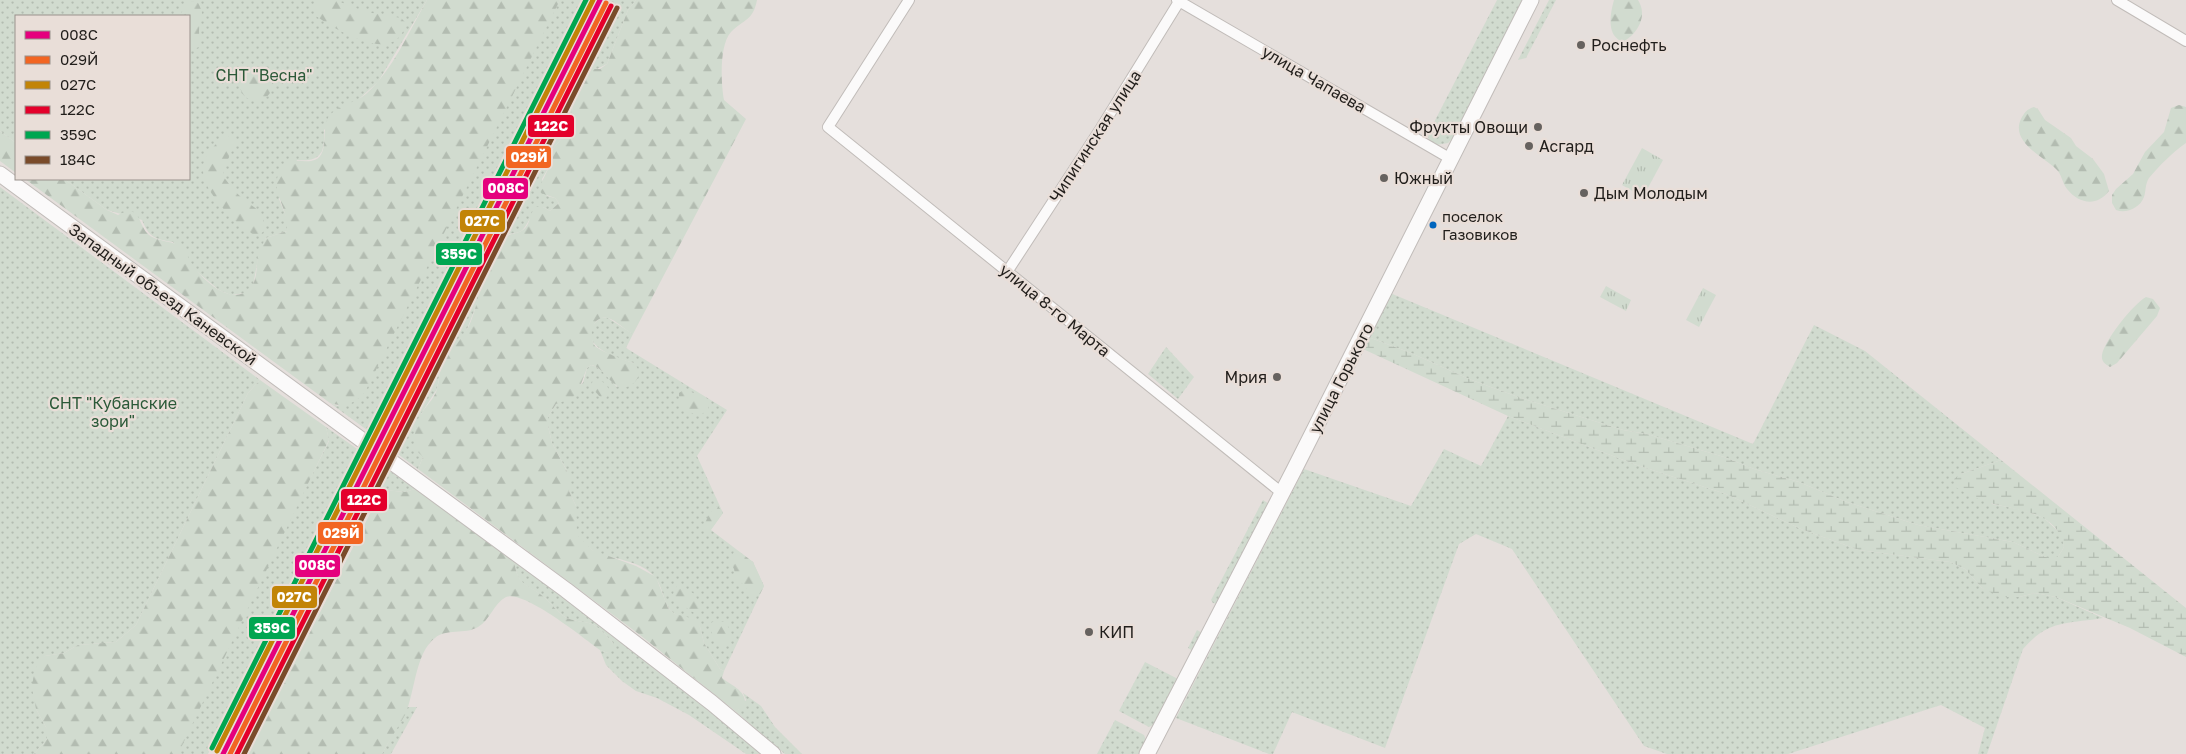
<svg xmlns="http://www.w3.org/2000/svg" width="2186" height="754" font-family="'Golos Text',sans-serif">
  <defs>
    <pattern id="grass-dots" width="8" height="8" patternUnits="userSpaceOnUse" patternTransform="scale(1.25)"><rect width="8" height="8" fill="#d1dbcf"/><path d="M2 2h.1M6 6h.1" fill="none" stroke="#b3bcb1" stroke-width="1.8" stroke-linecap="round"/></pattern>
    <pattern id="forest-firs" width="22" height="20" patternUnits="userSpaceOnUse" patternTransform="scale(1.25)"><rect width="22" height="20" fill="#d1dbcf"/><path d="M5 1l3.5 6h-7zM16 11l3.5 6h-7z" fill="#b3bcb1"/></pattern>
    <pattern id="wetland-marsh" width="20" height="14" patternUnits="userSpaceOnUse" patternTransform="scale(1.25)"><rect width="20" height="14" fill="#d1dbcf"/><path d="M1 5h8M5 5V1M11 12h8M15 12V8" fill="none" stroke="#b3bcb1"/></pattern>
    <pattern id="park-tufts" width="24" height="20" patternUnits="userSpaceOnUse" patternTransform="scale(1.25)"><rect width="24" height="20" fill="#d1dbcf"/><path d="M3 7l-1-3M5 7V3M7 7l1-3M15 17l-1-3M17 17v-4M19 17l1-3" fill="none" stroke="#b3bcb1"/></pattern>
  </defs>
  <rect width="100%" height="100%" fill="#e5dfdc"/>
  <g fill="url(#grass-dots)">
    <path d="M0 0H427L378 82 324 130C325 153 321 162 297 160L279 199 288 221 287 231 266 238 259 253 253 286 245 293 231 295 219 290 195 270 173 242C154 239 149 237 142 220L107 210 64 179H189V16H16V143L0 131Z"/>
    <path d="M560 0H583L367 430 330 403 338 406Z"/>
    <path d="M608 0H636L628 10 607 64 585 75 576 91 571 116 565 126 563 137 552 150 550 165 542 179 547 196 555 198 559 203 550 211 543 207C538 212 531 216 528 222 522 232 522 232 509 234L487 270 476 306 464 337 445 358 441 367 437 389 421 414 423 457 418 469 387 446Z"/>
    <path d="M1497 0H1524L1453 138 1448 143 1436 145 1429 141 1428 134Z"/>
    <path d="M1549 0H1556L1526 58 1518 60Z"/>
    <path d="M0 187 260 380 248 393 136 625 116 642 78 645 64 653 45 656 36 709 47 729V739L34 754H0Z"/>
    <path d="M1390 293 1753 444 1814 325 1865 351 2001 460 1961 474 1992 504 2023 510 2044 518 2062 535 2064 547 2058 557H2045L2013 542 1918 525 1844 501 1799 482 1754 469 1724 457 1647 434 1623 430 1518 397 1469 379 1411 353 1368 337Z"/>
    <path d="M600 318H608L633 334 626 348 727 410 697 456 723 513 711 530 753 562 764 586 724 671 720 669 704 643 700 627 695 619C657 617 670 592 652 574 639 561 614 559 597 553 590 550 582 541 576 535V506L569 491 567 471 552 443 548 426V417L556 404 583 383 587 368 591 365C602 367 609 379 617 387L634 363C614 358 571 342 600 318Z"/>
    <path d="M1166 347 1194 377 1178 399 1148 374Z"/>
    <path d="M1508 416 1634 464 1726 494 1801 529 1859 550 1950 562 1965 569 1982 588 2019 597 2035 593 2056 597 2103 618C2068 624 2049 619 2023 649L1987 754H1978L1985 728 1941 705 1788 754H1667L1644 746 1512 549 1476 534 1459 544 1385 748 1292 712 1273 754H1269L1176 718 1304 469 1411 506 1444 449 1481 466Z"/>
    <path d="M326 427 360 451 208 754H172L329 441Z"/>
    <path d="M377 462 415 489 405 492 384 490 370 511 248 754H232Z"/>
    <path d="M1263 500 1269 504 1217 604 1213 603 1211 600Z"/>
    <path d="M514 561 661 669 763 754H746L689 715 657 698 636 691 622 681 606 665 600 650 608 653 613 643C607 636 600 628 592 624 583 621 574 622 565 617 557 612 552 604 545 598 528 583 518 589 514 561Z"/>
    <path d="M1197 630 1202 633 1193 651 1188 648Z"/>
    <path d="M1145 662 1178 679 1155 724 1149 727 1119 711Z"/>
    <path d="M743 693 761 706 775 727 802 754H785L734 710H738L746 700Z"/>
    <path d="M407 707H417L391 754H382Z"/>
    <path d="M1115 720 1144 735 1146 740 1140 754H1097Z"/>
  </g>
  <g fill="url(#forest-firs)">
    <path d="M321 0H335L366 12 401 18 406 23C396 67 338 31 316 16V6Z"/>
    <path d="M427 0H560L365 392C354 404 345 408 330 403L25 179H64L107 210 118 215C140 203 138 223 147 233 156 243 172 239 182 248 188 253 190 264 196 270 208 284 233 306 250 288 258 280 256 266 258 255 259 249 263 244 266 238L287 231C289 202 262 187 288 160 295 160 304 162 311 161 332 158 319 127 330 115 340 104 355 103 366 94 393 70 409 31 427 0Z"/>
    <path d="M636 0H757C753 21 744 19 731 32 719 45 721 84 724 100L746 119 633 334C624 330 617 320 607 318 592 315 588 336 595 346 600 351 626 361 634 363L640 372C638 378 636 382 631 385 612 396 607 367 591 365L587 368 578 392 572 398 556 404 548 417V426L552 443 570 477 569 491 576 506 577 535 592 550 636 566 656 577 668 608 675 614 695 619 699 623 704 643 720 669 724 671 722 678C731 685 747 691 745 705L738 710H734L640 635 418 469 423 457 414 448C414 435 416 422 423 411 428 404 435 397 437 389 440 378 439 368 445 359 453 346 465 337 471 321 481 295 484 261 503 239 509 232 520 235 526 227 531 220 529 214 536 207H543L550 211 559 203 555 198 541 193 539 188 550 165 552 150 563 137 565 126 571 116 576 91 585 75 592 69H600L607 64 628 10Z"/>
    <path d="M1614 0H1638C1648 16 1638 33 1623 42 1606 36 1610 14 1614 0Z"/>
    <path d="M192 1 198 3C206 17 200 18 199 31 199 36 200 41 199 47L189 51V16H179L186 6Z"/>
    <circle cx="256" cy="85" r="16"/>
    <path d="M2179 105 2186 107V143C2172 153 2160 165 2149 178 2145 184 2146 191 2144 197 2140 208 2126 214 2116 210L2112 203V195L2116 189 2133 174 2145 152 2164 132 2171 108Z"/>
    <path d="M2034 107 2038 109 2045 120 2071 138 2076 146 2093 159 2104 174 2109 191C2097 207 2079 204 2067 189 2062 183 2062 174 2056 169 2044 157 2010 142 2021 119 2024 113 2027 109 2034 107Z"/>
    <path d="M0 131 16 143V173L0 161Z"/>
    <path d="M225 135 233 138 235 144 225 165 223 176C229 184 234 191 242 198 255 209 268 212 263 232L257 236C238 228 203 192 203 170 202 156 216 144 225 135Z"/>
    <path d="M2146 297 2153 299 2160 308 2157 316 2117 363 2110 367C2105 364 2101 361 2102 355 2104 341 2134 303 2146 297Z"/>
    <path d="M596 378C604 382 614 389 606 398L602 399 591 387 593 379Z"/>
    <path d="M260 380 326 427 329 440 178 754H34L47 739V729L36 709 32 688 34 672 38 663 45 656 64 653 78 645 116 642 136 625 248 393Z"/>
    <path d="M685 389 702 397 709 403 708 410 699 416 684 410 679 403V393Z"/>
    <path d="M415 489 514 561C518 589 529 583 545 598 552 604 557 612 565 617 574 622 584 621 592 624 600 628 607 636 613 643L612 650 608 653 600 650C585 639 523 589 506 597 494 603 490 620 478 627 465 635 446 628 435 638 415 653 415 693 405 715 398 728 389 740 382 754H248L379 496 384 490 405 492Z"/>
    <path d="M718 506 723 513 709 532 704 530C704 522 711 509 718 506Z"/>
    <path d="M738 551 753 562 764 586 760 594 751 595 744 585 736 579 734 569 729 560 734 552Z"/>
    <path d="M678 585H681L694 594 702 607 700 612 696 614 680 604 673 596 674 590Z"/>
    <path d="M714 621 724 622C733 630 733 640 725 648 715 643 710 634 711 623Z"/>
  </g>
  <path fill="url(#wetland-marsh)" d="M1368 337 1411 353 1469 379 1518 397 1623 430 1647 434 1724 457 1754 469 1799 482 1844 501 1918 525 2013 542 2045 557H2058L2064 547C2058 513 2022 511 1994 504 1980 501 1967 494 1955 487L1954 479 1961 474 2001 460 2186 608V657L2130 628 2056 597 2035 593 2019 597H2000L1982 588 1965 569 1950 562 1859 550 1801 529 1726 494 1634 464 1508 416 1363 349Z"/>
  <g fill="url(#park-tufts)">
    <path d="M1642 148 1663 160 1643 197 1622 185Z"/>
    <path d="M1606 286 1631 300 1626 311 1600 297Z"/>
    <path d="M1703 288 1716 295 1699 327 1686 320Z"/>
  </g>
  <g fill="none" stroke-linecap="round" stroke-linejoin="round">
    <defs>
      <g id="street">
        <path d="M909 0 828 127 1282 493"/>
        <path d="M1177 0 1451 159"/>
        <path d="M2117 0 2186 41"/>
        <path d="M1007 272 1101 128 1180 0"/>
      </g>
      <g id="secondary">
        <path d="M0 174 566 590 712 703 773 754"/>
        <path d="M1147 754 1294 470 1531 0"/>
      </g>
    </defs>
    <use href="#street" stroke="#c1bcb9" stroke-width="12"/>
    <use href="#secondary" stroke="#c1bcb9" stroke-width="17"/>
    <use href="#street" stroke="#fbfafa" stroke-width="10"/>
    <use href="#secondary" stroke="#fbfafa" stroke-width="15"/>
    <defs>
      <path id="rail-1" d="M223 754 600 0"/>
      <path id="rail-2" d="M230 754 606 3"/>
      <path id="rail-3" d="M217 751 593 0"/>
      <path id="rail-4" d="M237 754 611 6"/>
      <path id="rail-5" d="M212 748 586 0"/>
      <path id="rail-6" d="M244 754 617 8"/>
    </defs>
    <use href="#rail-1" stroke="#e9ded8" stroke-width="9"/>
    <use href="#rail-2" stroke="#e9ded8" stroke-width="9"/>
    <use href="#rail-3" stroke="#e9ded8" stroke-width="9"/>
    <use href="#rail-4" stroke="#e9ded8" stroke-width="9"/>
    <use href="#rail-5" stroke="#e9ded8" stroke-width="9"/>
    <use href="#rail-6" stroke="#e9ded8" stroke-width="9"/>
    <use href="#rail-1" stroke="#e5007d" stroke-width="5"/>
    <use href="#rail-2" stroke="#f26522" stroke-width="5"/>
    <use href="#rail-3" stroke="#c28407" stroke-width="5"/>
    <use href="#rail-4" stroke="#e4002b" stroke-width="5"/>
    <use href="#rail-5" stroke="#00a651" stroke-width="5"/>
    <use href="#rail-6" stroke="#7a4b2a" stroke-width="5"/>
  </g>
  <g fill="#66625f" stroke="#e9ded8" stroke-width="2">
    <circle cx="1581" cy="45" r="5"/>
    <circle cx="1538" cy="127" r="5"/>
    <circle cx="1529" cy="146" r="5"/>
    <circle cx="1384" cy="178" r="5"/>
    <circle cx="1584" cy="193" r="5"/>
    <circle cx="1277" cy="377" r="5"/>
    <circle cx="1089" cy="632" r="5"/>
  </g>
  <circle fill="#0065bd" stroke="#e9ded8" stroke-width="2" cx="1433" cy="225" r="4.5"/>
  <g text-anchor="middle" stroke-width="4.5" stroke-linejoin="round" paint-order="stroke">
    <g font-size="15" fill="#211e1b" stroke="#e9ded8" text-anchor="start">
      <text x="1442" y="222">поселок<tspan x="1442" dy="18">Газовиков</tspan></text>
    </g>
    <g font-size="16" fill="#211e1b" stroke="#e9ded8" text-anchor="start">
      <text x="1591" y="51">Роснефть</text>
      <text x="1528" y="133" text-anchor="end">Фрукты Овощи</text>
      <text x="1539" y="152">Асгард</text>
      <text x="1394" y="184">Южный</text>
      <text x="1594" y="199">Дым Молодым</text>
      <text x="1267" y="383" text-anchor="end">Мрия</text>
      <text x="1099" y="638">КИП</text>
    </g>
    <g font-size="16" fill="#2b5938" stroke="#e9ded8">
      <text x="264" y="81">СНТ "Весна"</text>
      <text x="113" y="409">СНТ "Кубанские<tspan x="113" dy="18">зори"</tspan></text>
    </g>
    <g font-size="16" fill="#211e1b" stroke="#e9ded8">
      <text transform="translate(1314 79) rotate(30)" y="6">улица Чапаева</text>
      <text transform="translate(1095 136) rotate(-57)" y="6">Чипигинская улица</text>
      <text transform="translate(163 294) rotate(36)" y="6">Западный объезд Каневской</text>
      <text transform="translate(1055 310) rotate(39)" y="6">улица 8-го Марта</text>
      <text transform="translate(1341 378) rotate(-63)" y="6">улица Горького</text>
    </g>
  </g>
  <g stroke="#e9ded8" stroke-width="2">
    <rect x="527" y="114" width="48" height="24" rx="5" fill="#e4002b"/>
    <rect x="505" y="145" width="47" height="24" rx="5" fill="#f26522"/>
    <rect x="482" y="177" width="47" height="23" rx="5" fill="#e5007d"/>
    <rect x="459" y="209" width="47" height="24" rx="5" fill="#c28407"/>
    <rect x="435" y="242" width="48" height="24" rx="5" fill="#00a651"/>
    <rect x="340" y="488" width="48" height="24" rx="5" fill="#e4002b"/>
    <rect x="317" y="521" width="47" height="24" rx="5" fill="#f26522"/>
    <rect x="294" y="554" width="47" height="24" rx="5" fill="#e5007d"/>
    <rect x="271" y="585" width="47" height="24" rx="5" fill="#c28407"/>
    <rect x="248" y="616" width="48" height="24" rx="5" fill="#00a651"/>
  </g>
  <g font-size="14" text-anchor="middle" font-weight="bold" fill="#fff">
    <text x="551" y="131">122С</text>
    <text x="529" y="162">029Й</text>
    <text x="506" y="193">008С</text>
    <text x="482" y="226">027С</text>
    <text x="459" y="259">359С</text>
    <text x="364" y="505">122С</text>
    <text x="341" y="538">029Й</text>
    <text x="317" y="570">008С</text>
    <text x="294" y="602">027С</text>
    <text x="272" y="633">359С</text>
  </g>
  <rect x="15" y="15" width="175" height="165" fill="#e9ded8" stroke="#99918c"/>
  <rect x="25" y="31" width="25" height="8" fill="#e5007d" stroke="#99918c"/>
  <text x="60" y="40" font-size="15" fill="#211e1b">008С</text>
  <rect x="25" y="56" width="25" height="8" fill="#f26522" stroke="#99918c"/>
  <text x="60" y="65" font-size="15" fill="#211e1b">029Й</text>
  <rect x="25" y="81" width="25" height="8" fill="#c28407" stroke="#99918c"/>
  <text x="60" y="90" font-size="15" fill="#211e1b">027С</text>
  <rect x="25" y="106" width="25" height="8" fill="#e4002b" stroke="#99918c"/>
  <text x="60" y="115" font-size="15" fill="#211e1b">122С</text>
  <rect x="25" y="131" width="25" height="8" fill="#00a651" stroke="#99918c"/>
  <text x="60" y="140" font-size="15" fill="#211e1b">359С</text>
  <rect x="25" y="156" width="25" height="8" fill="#7a4b2a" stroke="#99918c"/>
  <text x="60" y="165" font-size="15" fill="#211e1b">184С</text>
</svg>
